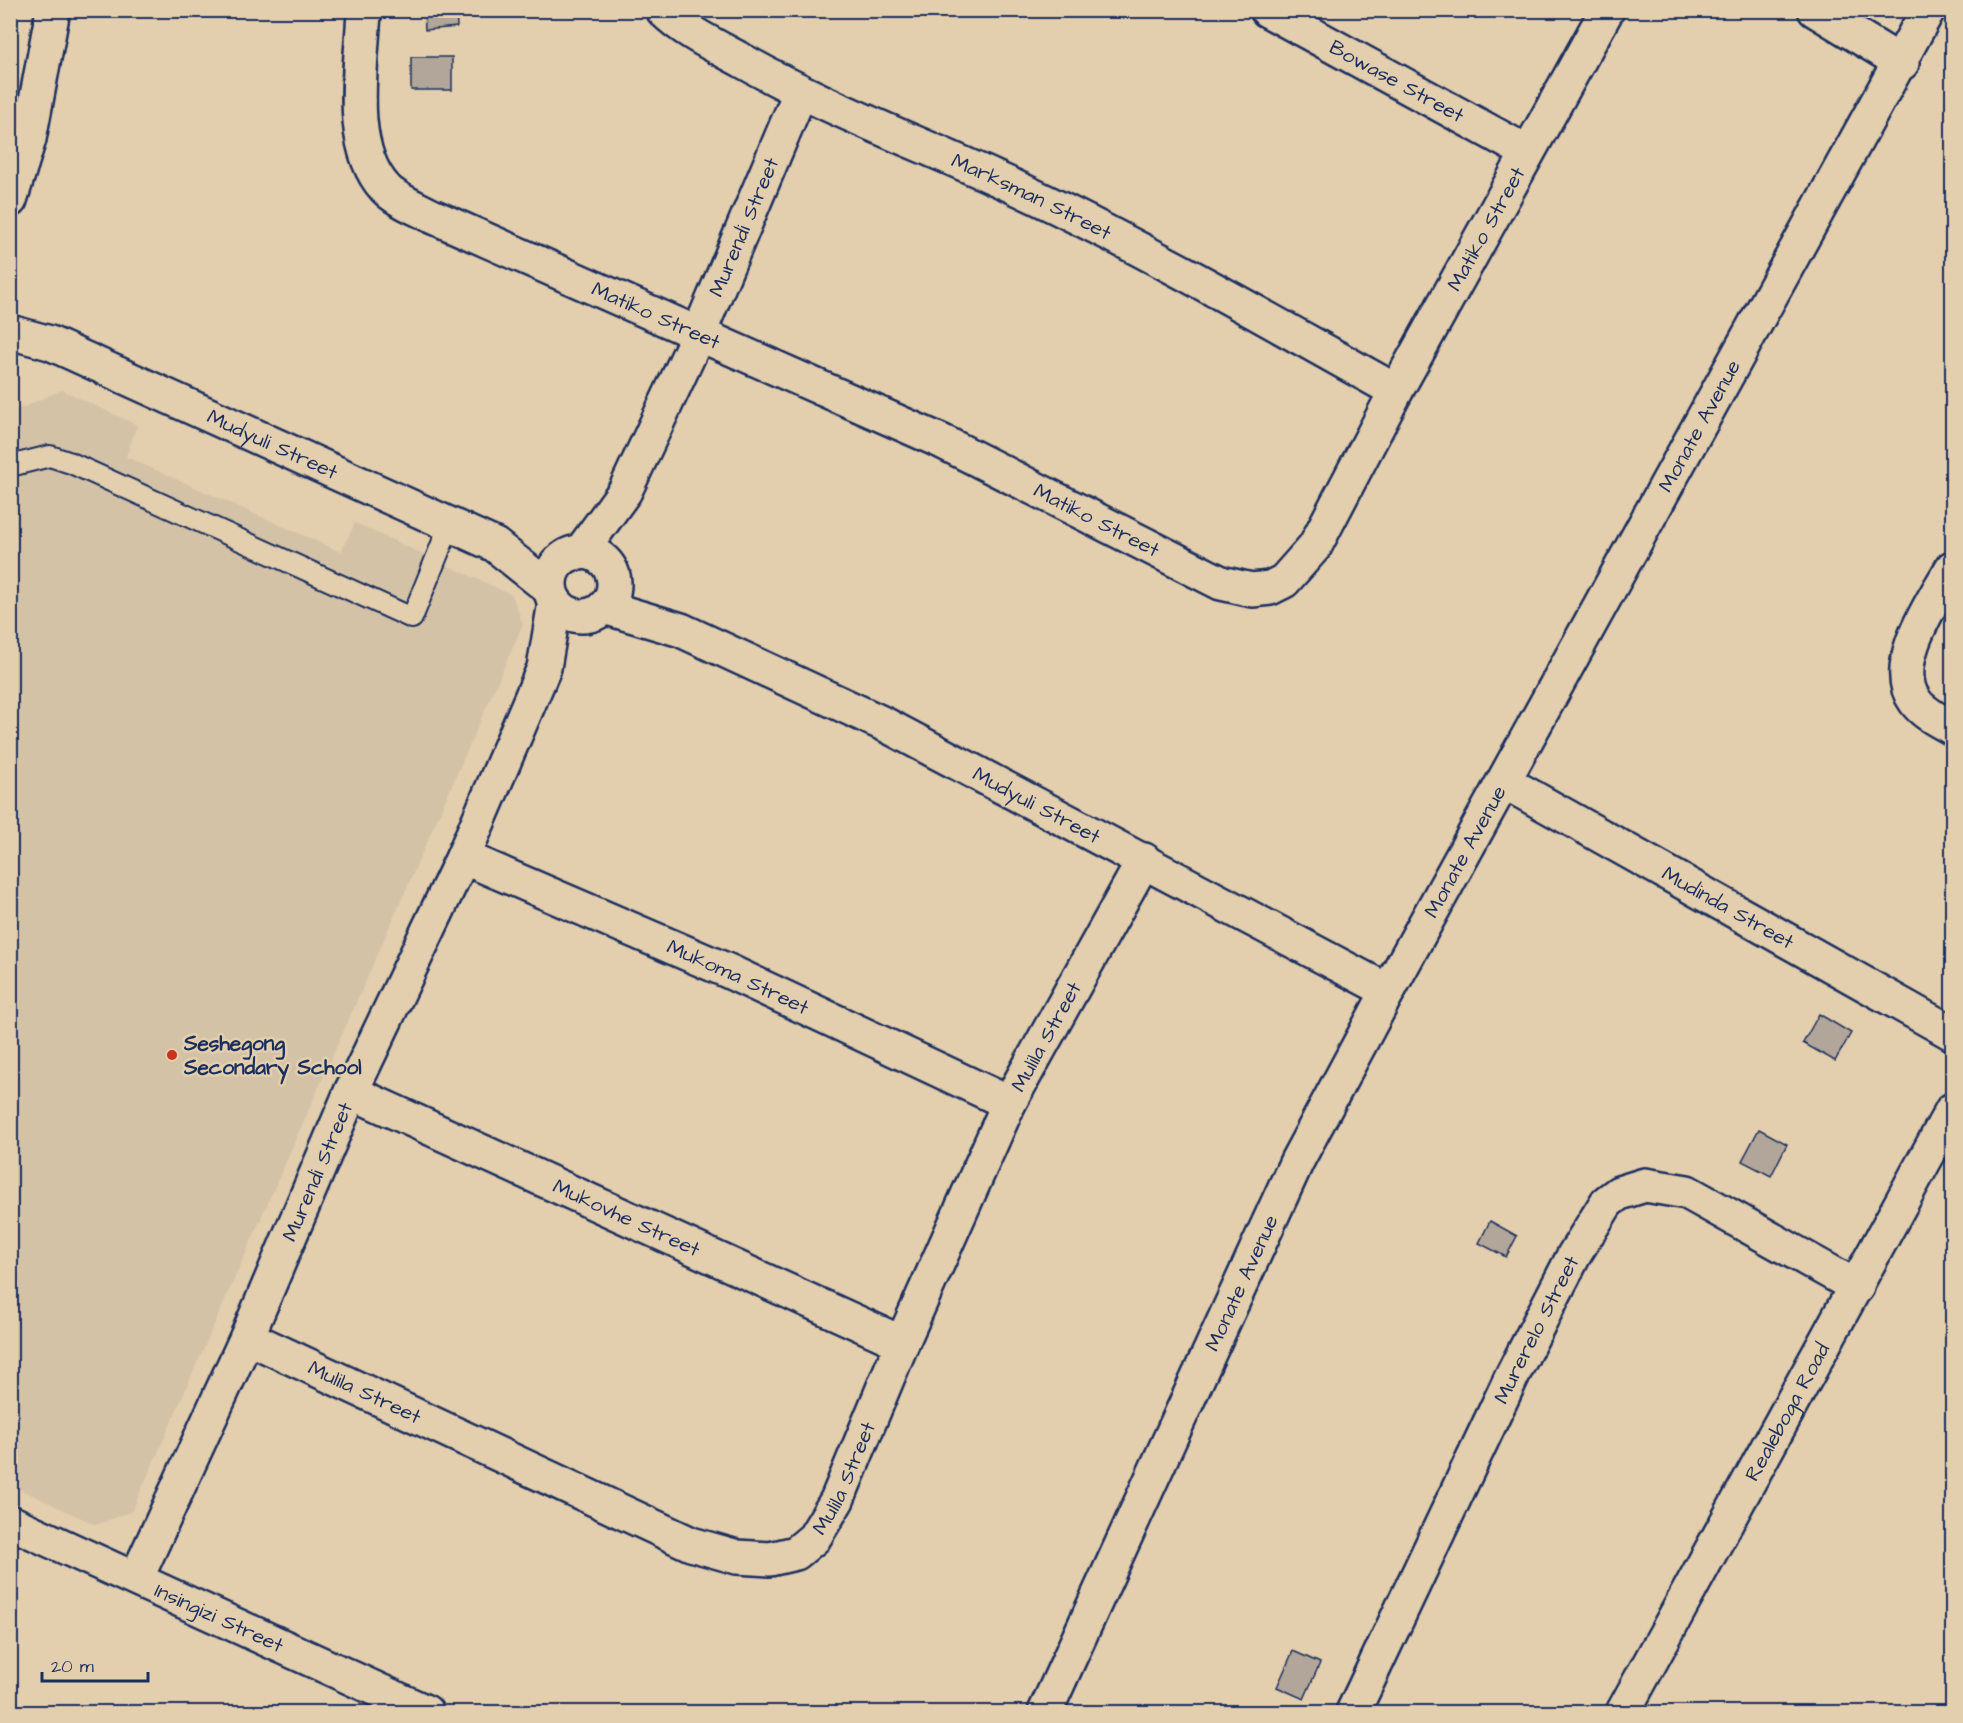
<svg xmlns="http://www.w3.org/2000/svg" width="1963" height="1723" font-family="'Architects Daughter',sans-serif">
  <rect width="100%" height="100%" fill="#e3cead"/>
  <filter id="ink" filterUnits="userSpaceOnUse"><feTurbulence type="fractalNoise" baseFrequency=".0167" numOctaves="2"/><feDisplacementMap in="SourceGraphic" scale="12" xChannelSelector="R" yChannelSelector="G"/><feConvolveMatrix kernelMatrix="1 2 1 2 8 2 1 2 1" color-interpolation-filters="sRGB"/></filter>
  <g filter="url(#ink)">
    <path fill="#d4c2a7" d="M62 390 137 425 126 457 341 552 355 523 512 595 523 624 132 1511 96 1525 11 1485 10 413Z"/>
    <g fill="#b1a699" stroke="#1b2f5e" stroke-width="1.5">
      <path d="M424 10H456L457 27 425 30Z"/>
      <rect x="411" y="57" width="41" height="33"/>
      <path d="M1819 1014 1851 1033 1835 1061 1803 1043Z"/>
      <path d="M1759 1129 1787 1144 1771 1176 1742 1161Z"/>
      <path d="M1490 1221 1517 1236 1506 1257 1479 1243Z"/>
      <path d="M1293 1651 1320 1663 1304 1699 1277 1687Z"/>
    </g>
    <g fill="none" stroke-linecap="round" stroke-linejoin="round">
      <defs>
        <path id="service" d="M10 466 50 456 71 463 412 618 450 524"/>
        <g id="minor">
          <path id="s1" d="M364 10C362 64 346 145 385 188 396 200 417 208 432 216L943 442 1221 583 1252 590 1270 588 1284 581 1315 546 1396 391 1607 10"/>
          <path id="s2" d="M663 10C685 32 716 46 743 61 837 114 939 150 1036 197 1159 256 1277 325 1396 391"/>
          <path id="s3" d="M1267 10 1527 152"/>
          <path d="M1815 10 1902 63"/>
          <path id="s4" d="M10 332 50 343 495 545 550 589"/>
          <circle cx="582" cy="584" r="32"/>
          <path id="s5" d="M580 553 625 491 699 333 800 93"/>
          <path d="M1952 568C1934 600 1888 664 1915 701 1923 713 1940 721 1952 728"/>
          <path id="s6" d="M604 607 681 630 886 725 1388 991"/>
          <path id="s7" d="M1505 782 1952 1033"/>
          <path id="s8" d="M463 857 728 971 1009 1103"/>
          <path id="s9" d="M351 1092 902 1343"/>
          <path id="s10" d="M247 1337 691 1544 737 1557 770 1559 796 1553 814 1538 837 1500 902 1343 1009 1103 1144 860"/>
          <path id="s11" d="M10 1522 426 1712"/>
          <path id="s12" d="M136 1579 247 1337 351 1092 463 857 544 668 555 602"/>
          <path id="s13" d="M1045 1712 1297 1161 1388 991 1928 10"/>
          <path id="s14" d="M1353 1712 1513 1374 1574 1255 1607 1202 1619 1193 1645 1185 1687 1192 1857 1287"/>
          <path id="s15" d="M1623 1712 1952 1110"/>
        </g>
        <path id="tertiary" d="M10 200 29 139 53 10"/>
      </defs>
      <use href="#service" stroke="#1b2f5e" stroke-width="24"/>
      <use href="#minor" stroke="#1b2f5e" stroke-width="38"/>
      <use href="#tertiary" stroke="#1b2f5e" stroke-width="38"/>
      <use href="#service" stroke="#e3cead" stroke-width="20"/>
      <use href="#minor" stroke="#e3cead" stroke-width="33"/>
      <use href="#tertiary" stroke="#e3cead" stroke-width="33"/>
    </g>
  </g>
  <circle fill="#c8321e" stroke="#e3cead" stroke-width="2" cx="172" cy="1055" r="6"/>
  <g text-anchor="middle" stroke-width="5" stroke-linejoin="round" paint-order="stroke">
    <g font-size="21" fill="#1b2f5e" stroke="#e3cead">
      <text dy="7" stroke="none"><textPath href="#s3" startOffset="148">Bowase Street</textPath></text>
      <text dy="7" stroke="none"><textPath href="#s2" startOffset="414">Marksman Street</textPath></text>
      <text dy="7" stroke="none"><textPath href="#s5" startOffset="366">Murendi Street</textPath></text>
      <text dy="7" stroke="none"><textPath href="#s1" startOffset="1582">Matiko Street</textPath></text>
      <text dy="7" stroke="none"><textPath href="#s1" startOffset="484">Matiko Street</textPath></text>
      <text dy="7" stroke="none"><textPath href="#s13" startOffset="1444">Monate Avenue</textPath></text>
      <text dy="7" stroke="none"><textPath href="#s4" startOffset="286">Mudyuli Street</textPath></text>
      <text dy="7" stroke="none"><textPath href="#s1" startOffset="970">Matiko Street</textPath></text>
      <text dy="7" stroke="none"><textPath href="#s6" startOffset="477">Mudyuli Street</textPath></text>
      <text dy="7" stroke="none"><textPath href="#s13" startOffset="958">Monate Avenue</textPath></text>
      <text dy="7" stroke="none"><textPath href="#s7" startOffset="256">Mudinda Street</textPath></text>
      <text dy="7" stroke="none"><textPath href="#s8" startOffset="300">Mukoma Street</textPath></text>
      <text dy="7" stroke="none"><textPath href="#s10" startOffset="1174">Mulila Street</textPath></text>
      <text dy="7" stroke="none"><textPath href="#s12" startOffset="446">Murendi Street</textPath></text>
      <text dy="7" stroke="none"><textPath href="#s9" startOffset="303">Mukovhe Street</textPath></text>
      <text dy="7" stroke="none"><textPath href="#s13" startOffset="472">Monate Avenue</textPath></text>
      <text dy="7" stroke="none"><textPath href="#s14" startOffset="424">Murerelo Street</textPath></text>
      <text dy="7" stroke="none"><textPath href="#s10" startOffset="130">Mulila Street</textPath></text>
      <text dy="7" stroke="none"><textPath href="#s15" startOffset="342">Realeboga Road</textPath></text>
      <text dy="7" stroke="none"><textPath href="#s10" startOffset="688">Mulila Street</textPath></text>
      <text dy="7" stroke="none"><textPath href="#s11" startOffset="230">Insingizi Street</textPath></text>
    </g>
    <g font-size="21" font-weight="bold" fill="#1b2f5e" stroke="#e3cead" text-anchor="start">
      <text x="184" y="1050">Seshegong<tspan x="184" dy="24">Secondary School</tspan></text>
    </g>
  </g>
  <rect width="1963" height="1723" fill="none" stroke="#e3cead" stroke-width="36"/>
  <rect x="18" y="18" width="1927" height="1687" fill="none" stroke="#1b2f5e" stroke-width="2" filter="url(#ink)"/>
  <path d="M42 1672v9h106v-9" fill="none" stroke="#1b2f5e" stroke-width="3"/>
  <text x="51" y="1672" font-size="18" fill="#1b2f5e" stroke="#e3cead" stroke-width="4.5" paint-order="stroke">20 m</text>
</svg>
